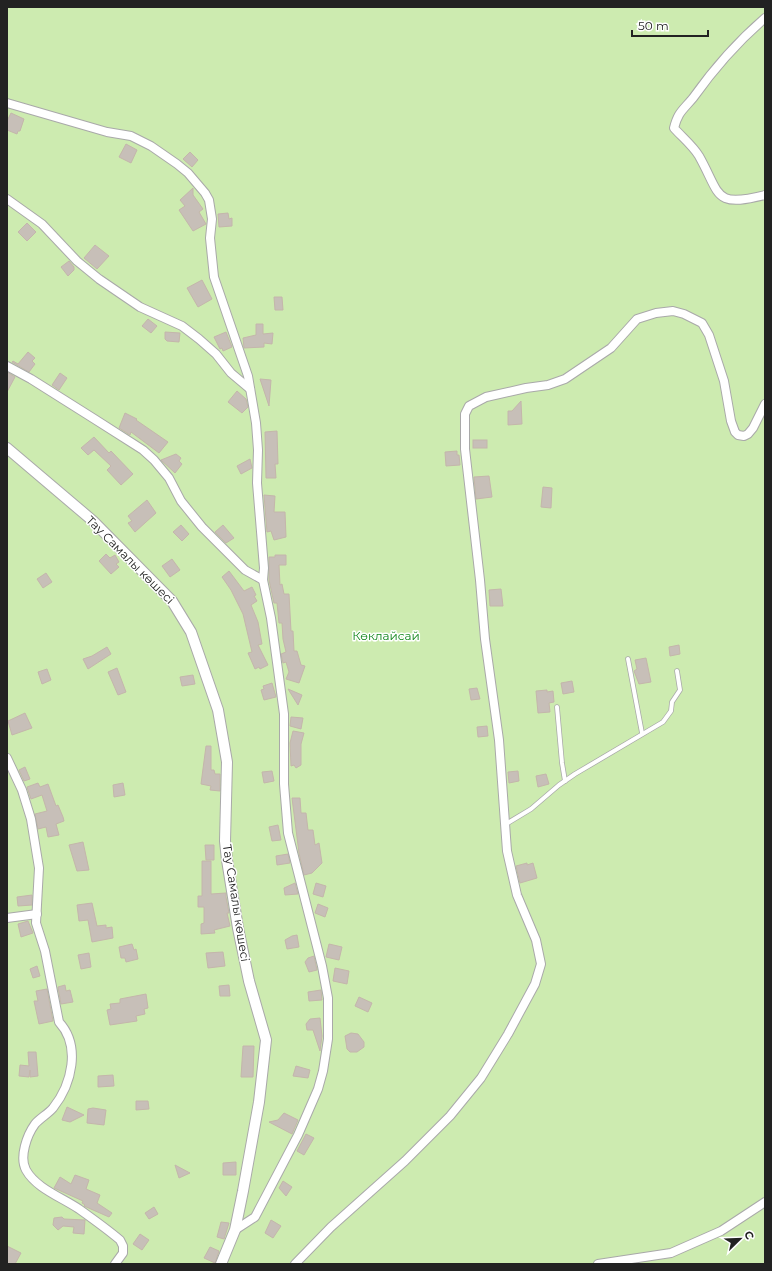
<svg xmlns="http://www.w3.org/2000/svg" width="772" height="1271" font-family="Montserrat,sans-serif">
  <rect width="100%" height="100%" fill="#f2efe9"/>
  <rect fill="#cdebb0" x="7" y="7" width="758" height="1257"/>
  <g fill="#c7bfb8" stroke="#c4b6ab">
    <path d="M11 113 24 119 20 131H18L17 134 7 130V121Z"/>
    <path d="M126 144 137 150 131 163 119 157Z"/>
    <path d="M190 152 198 160 192 167 183 159Z"/>
    <path d="M193 188V195L203 209 199 212 206 224 193 231 179 210 185 206 180 200Z"/>
    <path d="M228 213 229 219 232 218V226L219 227 218 214Z"/>
    <path d="M27 223 36 232 27 241 18 232Z"/>
    <path d="M95 245 109 256 97 269 84 258Z"/>
    <path d="M69 261 74 267V270L68 276 61 267Z"/>
    <path d="M202 280 212 299 198 307 187 288Z"/>
    <path d="M274 297H282L283 310H275Z"/>
    <path d="M148 319 157 326 151 333 142 326Z"/>
    <path d="M256 324H263V334L273 333 272 344 264 343V347L244 348 243 338 256 335Z"/>
    <path d="M165 332 180 333 179 342 167 341 165 339Z"/>
    <path d="M226 332 232 347 223 351 222 348 220 349 214 337Z"/>
    <path d="M28 352 35 358 32 361 35 364 29 372 12 362 13 361 18 364Z"/>
    <path d="M7 372 15 377 7 392Z"/>
    <path d="M60 373 67 378 59 390 52 385Z"/>
    <path d="M260 379 271 380 269 406Z"/>
    <path d="M237 391 246 399 248 407 242 413 228 402Z"/>
    <path d="M521 401 522 424 508 425V411H512Z"/>
    <path d="M125 413 137 419 136 420 168 442 159 453 131 432 130 435 119 428Z"/>
    <path d="M277 431 278 464H275L276 478H266L265 432Z"/>
    <path d="M94 437 109 453 111 451 133 474 121 485 107 470 111 466 94 450 88 455 81 448Z"/>
    <rect x="473" y="440" width="14" height="8"/>
    <path d="M457 451V455H459L460 465 446 466 445 452Z"/>
    <path d="M176 454 181 458 179 461 182 464 175 473 161 460Z"/>
    <path d="M250 459 252 468 241 474 237 466Z"/>
    <path d="M489 476 492 497 476 499 474 477Z"/>
    <path d="M543 487 552 488 551 508 541 507Z"/>
    <path d="M264 495 275 496 274 512H285L286 537 274 540 271 531 267 532Z"/>
    <path d="M147 500 156 513 135 532 128 523 132 521 128 516Z"/>
    <path d="M181 525 189 534 182 541 173 532Z"/>
    <path d="M223 525 234 538 226 543 215 532Z"/>
    <path d="M106 554 110 558 115 555 119 562 116 564 119 567 111 574 99 561Z"/>
    <path d="M275 555H286V565H279L280 585 282 584 284 594H289L291 631H293L294 651H297L301 665 305 666 299 683 286 679 289 672 286 662 283 663 281 654 286 652 283 639 282 623H279L277 603H274L269 580V557H275Z"/>
    <path d="M172 559 180 570 170 577 162 566Z"/>
    <path d="M229 571 244 591 252 587 256 595 254 596 257 601 251 605 258 622 262 644 258 645 268 665 260 669 259 667 255 669 248 653 252 652 243 614 231 590 222 577Z"/>
    <path d="M46 573 52 582 43 588 37 579Z"/>
    <path d="M501 589 503 606H490L489 590Z"/>
    <path d="M679 645 680 654 670 656 669 647Z"/>
    <path d="M107 647 111 654 88 669 83 659 92 656Z"/>
    <path d="M646 658 651 682 639 684 634 671 637 669 635 660Z"/>
    <path d="M117 668 126 692 118 695 108 672Z"/>
    <path d="M47 669 51 680 42 684 38 672Z"/>
    <path d="M193 675 195 684 182 686 180 677Z"/>
    <path d="M572 681 574 692 563 694 561 683Z"/>
    <path d="M272 683 276 697 264 700 261 690 264 689 263 686Z"/>
    <path d="M477 688 480 699 471 700 469 689Z"/>
    <path d="M288 689 302 695 298 705Z"/>
    <path d="M547 690V692L553 691 554 702 549 703 550 712 538 713 536 691Z"/>
    <path d="M25 713 32 728 12 735 8 721Z"/>
    <path d="M291 717 303 718 301 729 290 726Z"/>
    <path d="M487 726 488 736 478 737 477 727Z"/>
    <path d="M293 731 304 733 301 744V765L296 768 294 765 291 766 290 743Z"/>
    <path d="M206 746H211V770H214L215 774H220V791L210 790 211 786 201 784Z"/>
    <path d="M25 767 30 779 24 781 19 770Z"/>
    <path d="M272 771 274 781 264 783 262 772Z"/>
    <path d="M518 771 519 781 509 783 508 772Z"/>
    <path d="M546 774 549 784 538 787 536 776Z"/>
    <path d="M38 783 40 787 48 784 56 806 58 805 63 817 64 821 56 824 59 835 48 837 46 827 38 829 35 814 47 811 42 795 31 799 27 787Z"/>
    <path d="M123 783 125 795 114 797 113 785Z"/>
    <path d="M292 798H300L301 813H306L308 830H313L315 845 319 843 322 863 312 873 304 875 299 853Z"/>
    <path d="M278 825 281 840 272 841 269 827Z"/>
    <path d="M83 842 89 870 77 871 69 845Z"/>
    <path d="M205 845H214V860H206Z"/>
    <path d="M288 854 290 863 277 865 276 856Z"/>
    <path d="M202 861H211V894L226 893V897L229 913H227L230 926 214 930 215 933 201 934V924L204 923V907H198V896H202Z"/>
    <path d="M527 863V865L533 863 537 878 520 883 516 866Z"/>
    <path d="M295 883 298 894 285 895 284 888Z"/>
    <path d="M316 883 326 886 323 897 313 894Z"/>
    <path d="M32 895V905L18 906 17 897Z"/>
    <path d="M92 903 97 926 106 925V928L112 927 113 938 92 942 88 920 79 921 77 905Z"/>
    <path d="M318 904 328 908 325 917 315 913Z"/>
    <path d="M28 921 33 933 21 937 18 924Z"/>
    <path d="M297 935 299 947 287 949 285 940 292 936Z"/>
    <path d="M132 944 134 950 136 949 138 959 126 962 125 958H121L119 947Z"/>
    <path d="M329 944 342 947 339 960 326 957Z"/>
    <path d="M223 952 225 966 208 968 206 953Z"/>
    <path d="M89 953 91 967 81 969 78 955Z"/>
    <path d="M314 956 317 970 309 972 305 962 308 958Z"/>
    <path d="M37 966 40 976 33 978 30 969Z"/>
    <path d="M335 968 349 971 347 984 333 981Z"/>
    <path d="M65 985 66 991 70 990 73 1002 61 1004 58 987Z"/>
    <path d="M229 985 230 996H220L219 986Z"/>
    <path d="M47 989 53 1021 39 1024 34 1001H38L36 991Z"/>
    <path d="M321 990 322 1000 309 1001 308 992Z"/>
    <path d="M146 994 148 1008 144 1009 145 1014 136 1016 137 1021 110 1025 107 1010 111 1009 110 1004 120 1003V999Z"/>
    <path d="M359 997 372 1003 368 1012 355 1006Z"/>
    <path d="M320 1018 322 1036 320 1051 313 1030H307L306 1024 310 1019Z"/>
    <path d="M351 1033 358 1034 364 1042V1047L357 1052H350L347 1049 345 1036Z"/>
    <path d="M243 1046H254L253 1077H241Z"/>
    <path d="M28 1052H36L38 1076 30 1077V1070L29 1077 19 1076 20 1065 29 1066Z"/>
    <path d="M296 1066 310 1070 308 1078 293 1076Z"/>
    <path d="M113 1075 114 1086 98 1087V1076Z"/>
    <path d="M136 1101H148L149 1109 136 1110Z"/>
    <path d="M67 1107 84 1115 70 1122 62 1120Z"/>
    <path d="M93 1108 106 1110 104 1125 87 1123 88 1109Z"/>
    <path d="M284 1113 298 1120 292 1134 269 1122 278 1120Z"/>
    <path d="M306 1134 314 1138 304 1155 297 1151Z"/>
    <path d="M236 1162V1175H223V1163Z"/>
    <path d="M175 1165 190 1173 179 1178Z"/>
    <path d="M75 1175 89 1180 86 1189 100 1195 97 1203 112 1213 109 1217 84 1206 85 1205 82 1203 83 1201 54 1188 60 1177 71 1184Z"/>
    <path d="M283 1181 292 1187 286 1196 279 1188Z"/>
    <path d="M154 1207 158 1214 149 1219 145 1213Z"/>
    <path d="M62 1217 64 1219 85 1220 84 1234 73 1233 74 1227 63 1226 58 1230 53 1225 54 1218Z"/>
    <path d="M271 1220 281 1226 273 1238 265 1233Z"/>
    <path d="M221 1222 229 1223 224 1239 217 1237Z"/>
    <path d="M140 1234 149 1240 142 1250 133 1244Z"/>
    <path d="M7 1246 21 1253 15 1264H7Z"/>
    <path d="M210 1247 219 1251 215 1263 204 1258Z"/>
  </g>
  <g fill="none" stroke-linecap="round" stroke-linejoin="round">
    <defs>
      <g id="service">
        <path d="M628 659 642 733"/>
        <path d="M557 707 562 763 565 781"/>
        <path d="M506 824 531 809 559 785 575 774 663 722 671 711 672 702 680 690 677 671"/>
      </g>
      <g id="minor">
        <path d="M765 18C736 43 715 67 693 98 683 110 678 112 674 128 682 137 693 146 699 156 721 195 713 208 765 195"/>
        <path d="M7 103 107 132 131 136 151 146 177 164 188 173 205 193 209 200 212 219 210 238 214 277 248 376 256 423 258 450 257 483 264 568 263 580 271 618 284 714V784L288 833 322 966 328 998V1039L323 1071 318 1089 298 1135 255 1217 235 1230"/>
        <path d="M7 199 42 224 77 261 99 279 140 307 182 326 199 339 216 354 231 373 250 389"/>
        <path d="M7 366 31 379 96 420 143 450 154 460 169 478 181 501 202 527 245 570 263 580"/>
        <path d="M7 758 22 790 31 819 39 868 36 923 45 951 59 1022C81 1046 72 1084 53 1108 48 1114 40 1118 35 1124 27 1135 19 1157 26 1170 36 1188 61 1197 79 1209 93 1219 107 1229 120 1240L123 1246V1253L115 1264"/>
        <path d="M7 918 37 914"/>
        <path d="M295 1264 331 1227 405 1161 450 1116 481 1078 508 1034 535 984 541 964 536 940 517 895 507 851 499 740 485 639 480 580 465 449V414L469 406 486 397 526 388 548 385 565 379 611 348 637 319 656 313 673 311 684 314 702 323 709 335 724 381 731 421 735 432 738 435 744 436 748 434 753 428 765 404"/>
        <path d="M598 1264 671 1253 721 1231 765 1202"/>
      </g>
      <path id="tertiary" d="M7 448 93 521 172 601 191 632 218 710 227 762 225 841 227 860 238 928 249 981 266 1040 259 1102 243 1191 235 1230 221 1264"/>
    </defs>
    <use href="#service" stroke="#a9a9a9" stroke-width="5.5"/>
    <use href="#minor" stroke="#a9a9a9" stroke-width="10"/>
    <use href="#tertiary" stroke="#a9a9a9" stroke-width="12"/>
    <use href="#service" stroke="#fff" stroke-width="4"/>
    <use href="#minor" stroke="#fff" stroke-width="8"/>
    <use href="#tertiary" stroke="#fff" stroke-width="10"/>
  </g>
  <g text-anchor="middle" stroke-width="3" stroke-linejoin="round" paint-order="stroke">
    <g font-size="12" fill="#222" stroke="#fff">
      <text transform="translate(130 560) rotate(45)" y="4">Тау Самалы көшесі</text>
      <text transform="translate(236 903) rotate(81)" y="4">Тау Самалы көшесі</text>
    </g>
    <g font-size="12" fill="#0c8416" stroke="#fff">
      <text x="386" y="640">Көклайсай</text>
    </g>
  </g>
  <rect width="772" height="1271" fill="none" stroke="#222222" stroke-width="16"/>
  <g transform="translate(740 1239) rotate(67)" stroke="#ffffff" stroke-width="3" paint-order="stroke">
  <path d="M0-3L7 15L0 10L-7 15Z" fill="#222222"/>
  <text y="-6" font-size="11" font-weight="bold" text-anchor="middle" fill="#222222">С</text>
  </g>
  <path d="M632 30v6h76v-6" fill="none" stroke="#222222" stroke-width="2"/>
  <text x="638" y="30" font-size="12" fill="#222222" stroke="#ffffff" stroke-width="3" paint-order="stroke">50 m</text>
</svg>
